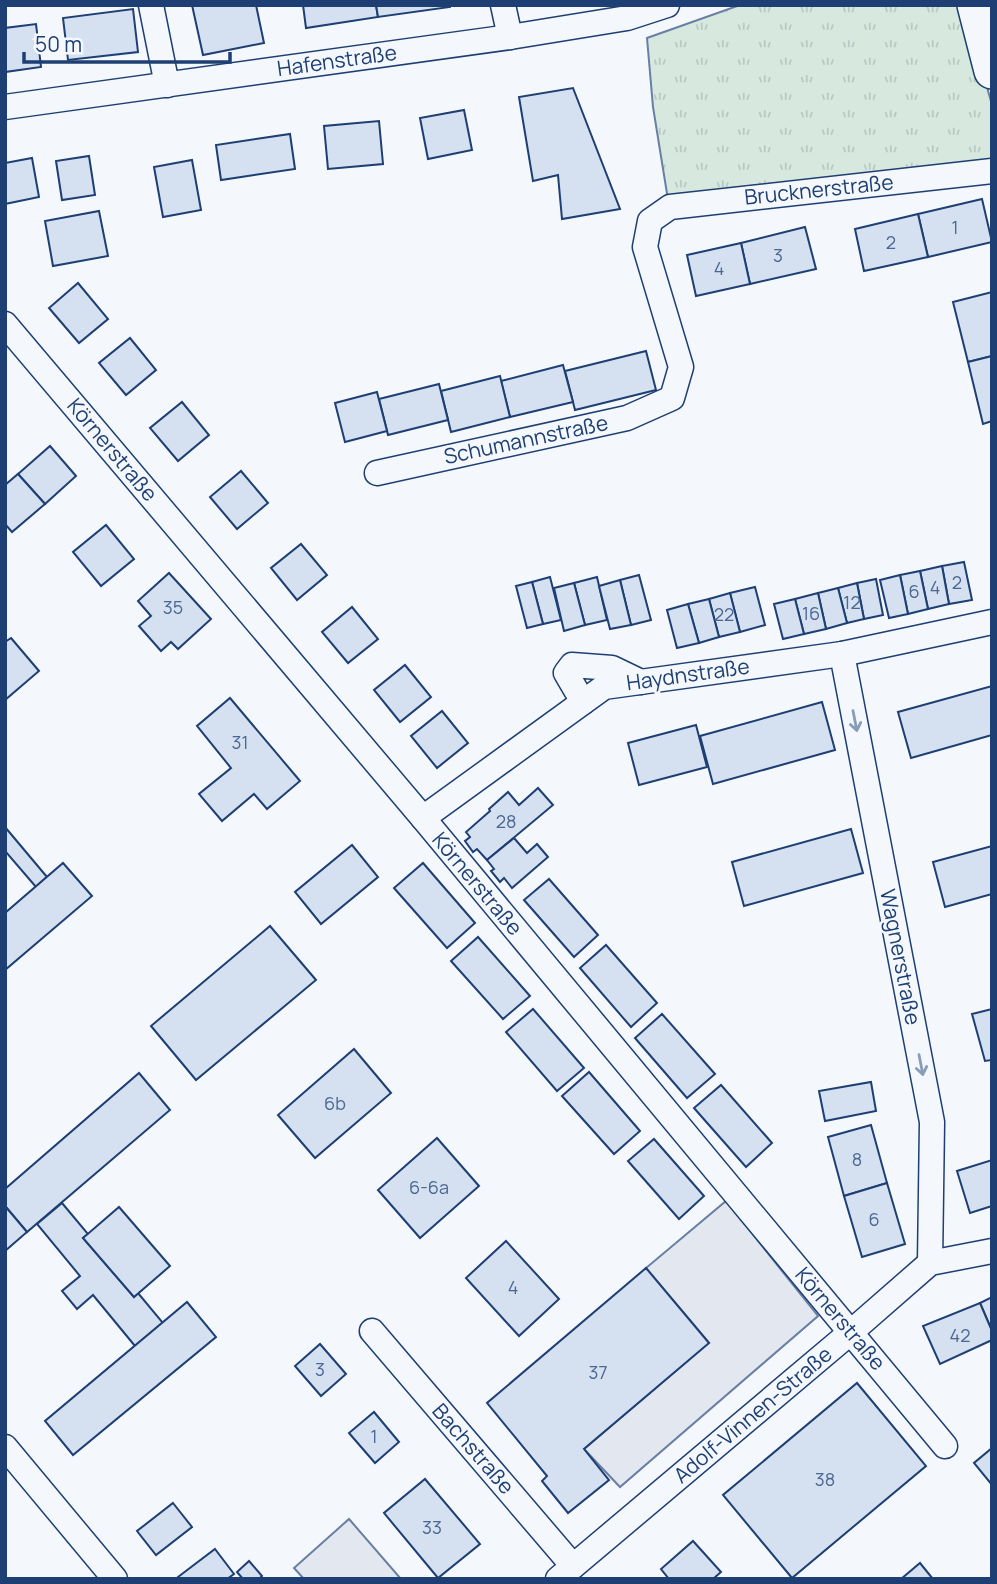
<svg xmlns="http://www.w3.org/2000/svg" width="997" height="1584" font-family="Manrope,sans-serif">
  <defs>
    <pattern id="grass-tufts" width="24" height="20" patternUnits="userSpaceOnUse" patternTransform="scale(1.75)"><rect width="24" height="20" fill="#d7e8df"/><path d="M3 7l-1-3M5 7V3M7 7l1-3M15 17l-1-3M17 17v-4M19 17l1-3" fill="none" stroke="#b8c8c3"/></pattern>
  </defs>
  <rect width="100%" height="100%" fill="#f4f7fb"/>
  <path fill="url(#grass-tufts)" stroke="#687fa3" stroke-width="2" d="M740 5H964L992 105V166L669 206 653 107 647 38Z"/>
  <g fill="#e3e8f0" stroke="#687fa3" stroke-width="2">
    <path d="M726 1201 818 1316 620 1487 584 1449 709 1343 646 1268Z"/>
    <path d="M349 1519 401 1579H304L294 1568Z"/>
  </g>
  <g fill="#d5e0f0" stroke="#1d3f73" stroke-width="2">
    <path d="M192 5H256L264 43 203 55Z"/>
    <path d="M303 5H376L378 17 306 28Z"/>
    <path d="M376 5H450V7L378 17Z"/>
    <path d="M133 9 138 52 68 60 63 18Z"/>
    <path d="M36 24 41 67 5 72V28Z"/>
    <path d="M573 88 620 209 562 219 558 175 533 181 519 97Z"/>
    <path d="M464 110 472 150 428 159 420 118Z"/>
    <path d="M379 121 383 164 328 169 324 126Z"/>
    <path d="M290 134 295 169 221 180 216 145Z"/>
    <path d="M89 156 95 195 62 200 56 161Z"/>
    <path d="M32 158 39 197 5 204V163Z"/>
    <path d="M192 160 201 210 163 217 154 167Z"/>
    <path d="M982 199 992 242 928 257 918 214Z"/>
    <path d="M99 211 108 256 53 266 45 221Z"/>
    <path d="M918 214 928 257 864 271 855 229Z"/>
    <path d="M805 227 816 269 750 284 741 243Z"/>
    <path d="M741 243 750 284 696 296 687 255Z"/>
    <path d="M78 283 108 319 79 343 49 308Z"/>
    <path d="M992 292V356L968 362 953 302Z"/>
    <path d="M130 338 156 370 126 395 99 363Z"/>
    <path d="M646 351 656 390 575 410 565 371Z"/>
    <path d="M992 356V421L983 424 968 362Z"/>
    <path d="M563 365 573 402 510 417 501 381Z"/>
    <path d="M500 376 510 417 451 432 441 391Z"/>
    <path d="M439 384 448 420 388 435 379 399Z"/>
    <path d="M377 392 387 431 345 442 335 403Z"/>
    <path d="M182 402 209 435 178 461 150 428Z"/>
    <path d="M50 446 76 476 45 504 18 474Z"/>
    <path d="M241 471 268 503 237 529 210 497Z"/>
    <path d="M18 474 45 504 12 532 5 524V485Z"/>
    <path d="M106 525 134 559 101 586 73 552Z"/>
    <path d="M301 544 327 575 297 600 271 568Z"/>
    <path d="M964 562 972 600 949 604 942 566Z"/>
    <path d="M942 566 949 604 928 609 920 571Z"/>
    <path d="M920 571 928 609 908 614 900 575Z"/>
    <path d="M169 573 211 619 178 649 171 642 161 651 139 626 151 616 138 601Z"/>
    <path d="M639 575 651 620 631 625 620 580Z"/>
    <path d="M900 575 908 614 889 618 880 580Z"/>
    <path d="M550 577 561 620 543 624 532 582Z"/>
    <path d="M597 577 607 620 585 625 574 583Z"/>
    <path d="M876 579 883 615 864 619 857 583Z"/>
    <path d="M620 580 631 625 610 629 599 586Z"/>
    <path d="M532 582 543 624 527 628 516 586Z"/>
    <path d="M574 583 585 625 564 631 554 588Z"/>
    <path d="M857 583 864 619 847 623 838 588Z"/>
    <path d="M755 587 765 625 740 632 730 593Z"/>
    <path d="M838 588 847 623 826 629 818 593Z"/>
    <path d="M730 593 740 632 719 637 709 599Z"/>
    <path d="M818 593 826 629 804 634 795 599Z"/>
    <path d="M709 599 719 637 699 643 688 604Z"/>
    <path d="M795 599 804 634 783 639 774 604Z"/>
    <path d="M688 604 699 643 677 648 667 610Z"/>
    <path d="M352 607 378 639 348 663 322 632Z"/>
    <path d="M11 638 39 671 5 700V642Z"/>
    <path d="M405 665 431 697 400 722 374 690Z"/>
    <path d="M992 686V735L911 758 898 712Z"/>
    <path d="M230 698 300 781 267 809 254 794 222 821 199 794 231 768 197 726Z"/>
    <path d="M822 702 835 750 713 784 700 736Z"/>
    <path d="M442 711 468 743 437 768 411 736Z"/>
    <path d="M696 725 707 767 639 785 628 743Z"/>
    <path d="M538 788 553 805 487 860 477 849 473 852 465 841 470 837 466 832 490 811 489 809 508 792 519 805Z"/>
    <path d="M5 827 47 877 36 887 5 851Z"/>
    <path d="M851 829 863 873 744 906 732 862Z"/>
    <path d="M514 838 527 853 537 844 548 857 512 888 504 878 500 882 491 871 494 869 487 860Z"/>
    <path d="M352 845 378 877 321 924 295 892Z"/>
    <path d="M992 846V894L945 907 933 862Z"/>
    <path d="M63 863 92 896 5 970V913Z"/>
    <path d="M423 863 475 923 447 948 394 888Z"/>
    <path d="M549 879 598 935 574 957 524 900Z"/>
    <path d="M270 926 316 980 196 1080 151 1026Z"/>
    <path d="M478 937 530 996 503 1019 451 961Z"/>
    <path d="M606 945 657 1003 631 1027 580 968Z"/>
    <path d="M533 1009 584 1068 557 1091 506 1032Z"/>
    <path d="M992 1009V1060L985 1061 972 1014Z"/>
    <path d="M662 1014 715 1074 687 1098 635 1038Z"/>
    <path d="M354 1049 391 1093 315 1158 278 1115Z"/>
    <path d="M589 1072 640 1131 614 1154 562 1096Z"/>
    <path d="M139 1073 170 1110 27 1232 5 1206V1189Z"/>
    <path d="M871 1082 876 1111 825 1121 819 1091Z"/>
    <path d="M721 1085 772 1143 746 1167 694 1108Z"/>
    <path d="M871 1125 887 1183 844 1196 828 1137Z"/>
    <path d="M437 1138 479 1186 420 1238 378 1190Z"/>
    <path d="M654 1139 704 1196 679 1219 628 1161Z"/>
    <path d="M992 1160V1206L970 1213 957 1171Z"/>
    <path d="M887 1183 905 1244 862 1257 844 1196Z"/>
    <path d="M62 1203 88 1234 83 1238 134 1297 138 1293 163 1323 135 1346 93 1295 77 1309 62 1291 80 1276 37 1224Z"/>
    <path d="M5 1206 27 1232 5 1251Z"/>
    <path d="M119 1207 170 1266 134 1297 83 1238Z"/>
    <path d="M506 1241 559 1299 519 1336 466 1278Z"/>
    <path d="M646 1268 709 1343 584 1449 609 1480 568 1513 542 1481 547 1476 487 1403Z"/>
    <path d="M992 1297V1331L980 1303Z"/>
    <path d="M187 1302 216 1337 73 1455 45 1421Z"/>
    <path d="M980 1303 992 1331V1340L940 1364 923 1326Z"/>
    <path d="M320 1344 346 1374 321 1396 295 1366Z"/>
    <path d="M857 1383 926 1466 792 1578 723 1495Z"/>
    <path d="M374 1412 399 1442 375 1463 349 1433Z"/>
    <path d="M992 1448V1485L974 1463Z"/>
    <path d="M425 1479 480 1544 438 1578 384 1513Z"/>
    <path d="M173 1503 192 1527 156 1555 137 1531Z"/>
    <path d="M693 1541 721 1572 713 1579H669L661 1569Z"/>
    <path d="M215 1549 234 1574 227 1579H179L178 1577Z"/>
    <path d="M249 1561 262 1576 259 1579H243L237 1572Z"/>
    <path d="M920 1563 933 1579H901Z"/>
  </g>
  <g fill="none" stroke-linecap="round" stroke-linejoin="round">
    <defs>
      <g id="street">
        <path d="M151 5 167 85"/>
        <path d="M503 5 510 37"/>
        <path d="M5 107 510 37 627 18 667 5"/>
        <path d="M5 324 423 818 945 1446"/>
        <path d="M377 473 627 418 672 398 681 367 645 247 650 221 670 207 992 171"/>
        <path d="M842 654 932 1122 930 1263"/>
        <path d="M583 702 566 673 572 665 612 668 641 682"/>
        <path d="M423 818 604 687 842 654 992 622"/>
        <path d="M372 1331 573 1566"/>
        <path d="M5 1447 115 1579"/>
        <path d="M558 1579 851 1332 930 1263 992 1251"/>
      </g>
      <path id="secondary" d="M975 5 992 71"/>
    </defs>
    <use href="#street" stroke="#1d3f73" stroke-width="27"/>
    <use href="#secondary" stroke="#1d3f73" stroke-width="38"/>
    <use href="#street" stroke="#f4f7fb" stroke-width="24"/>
    <use href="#secondary" stroke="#f4f7fb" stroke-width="35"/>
  </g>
  <defs><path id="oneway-shaft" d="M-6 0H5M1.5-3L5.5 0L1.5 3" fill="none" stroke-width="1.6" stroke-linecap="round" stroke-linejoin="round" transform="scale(1.75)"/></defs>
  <g stroke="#889bb7">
    <use href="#oneway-shaft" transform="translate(855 721) rotate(79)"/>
    <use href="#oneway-shaft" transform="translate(921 1065) rotate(79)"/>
  </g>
  <g text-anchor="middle" stroke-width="5" stroke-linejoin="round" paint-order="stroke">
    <g font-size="18" fill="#4b6792">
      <text x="955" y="234">1</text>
      <text x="891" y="249">2</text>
      <text x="778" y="262">3</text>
      <text x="719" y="275">4</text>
      <text x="957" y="589">2</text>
      <text x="935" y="594">4</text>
      <text x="914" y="598">6</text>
      <text x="852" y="609">12</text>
      <text x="173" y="614">35</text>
      <text x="811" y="620">16</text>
      <text x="724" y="621">22</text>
      <text x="240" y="749">31</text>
      <text x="506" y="828">28</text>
      <text x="335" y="1110">6b</text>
      <text x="857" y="1166">8</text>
      <text x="429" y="1194">6-6a</text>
      <text x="874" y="1226">6</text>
      <text x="513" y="1294">4</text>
      <text x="960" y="1342">42</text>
      <text x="320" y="1376">3</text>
      <text x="598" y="1379">37</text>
      <text x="374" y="1443">1</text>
      <text x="825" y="1486">38</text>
      <text x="432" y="1534">33</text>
    </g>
    <g font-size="21" fill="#1d3f73" stroke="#f4f7fb">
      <text transform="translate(337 61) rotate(-8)" y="7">Hafenstraße</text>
      <text transform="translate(819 190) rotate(-6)" y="7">Brucknerstraße</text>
      <text transform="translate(526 440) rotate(-12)" y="7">Schumannstraße</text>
      <text transform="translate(112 450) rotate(50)" y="7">Körnerstraße</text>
      <text transform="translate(688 675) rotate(-8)" y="7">Haydnstraße</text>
      <text transform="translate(477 884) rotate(50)" y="7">Körnerstraße</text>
      <text transform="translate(900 957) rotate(79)" y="7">Wagnerstraße</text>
      <text transform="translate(840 1319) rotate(50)" y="7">Körnerstraße</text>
      <text transform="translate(753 1415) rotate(-40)" y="7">Adolf-Vinnen-Straße</text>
      <text transform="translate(473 1449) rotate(49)" y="7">Bachstraße</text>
    </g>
  </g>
  <rect width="997" height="1584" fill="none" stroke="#1d3f73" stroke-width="14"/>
  <path d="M24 52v10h206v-10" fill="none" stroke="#1d3f73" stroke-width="3.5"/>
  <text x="35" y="52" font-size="21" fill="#1d3f73" stroke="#f4f7fb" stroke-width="5" paint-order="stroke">50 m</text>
</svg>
